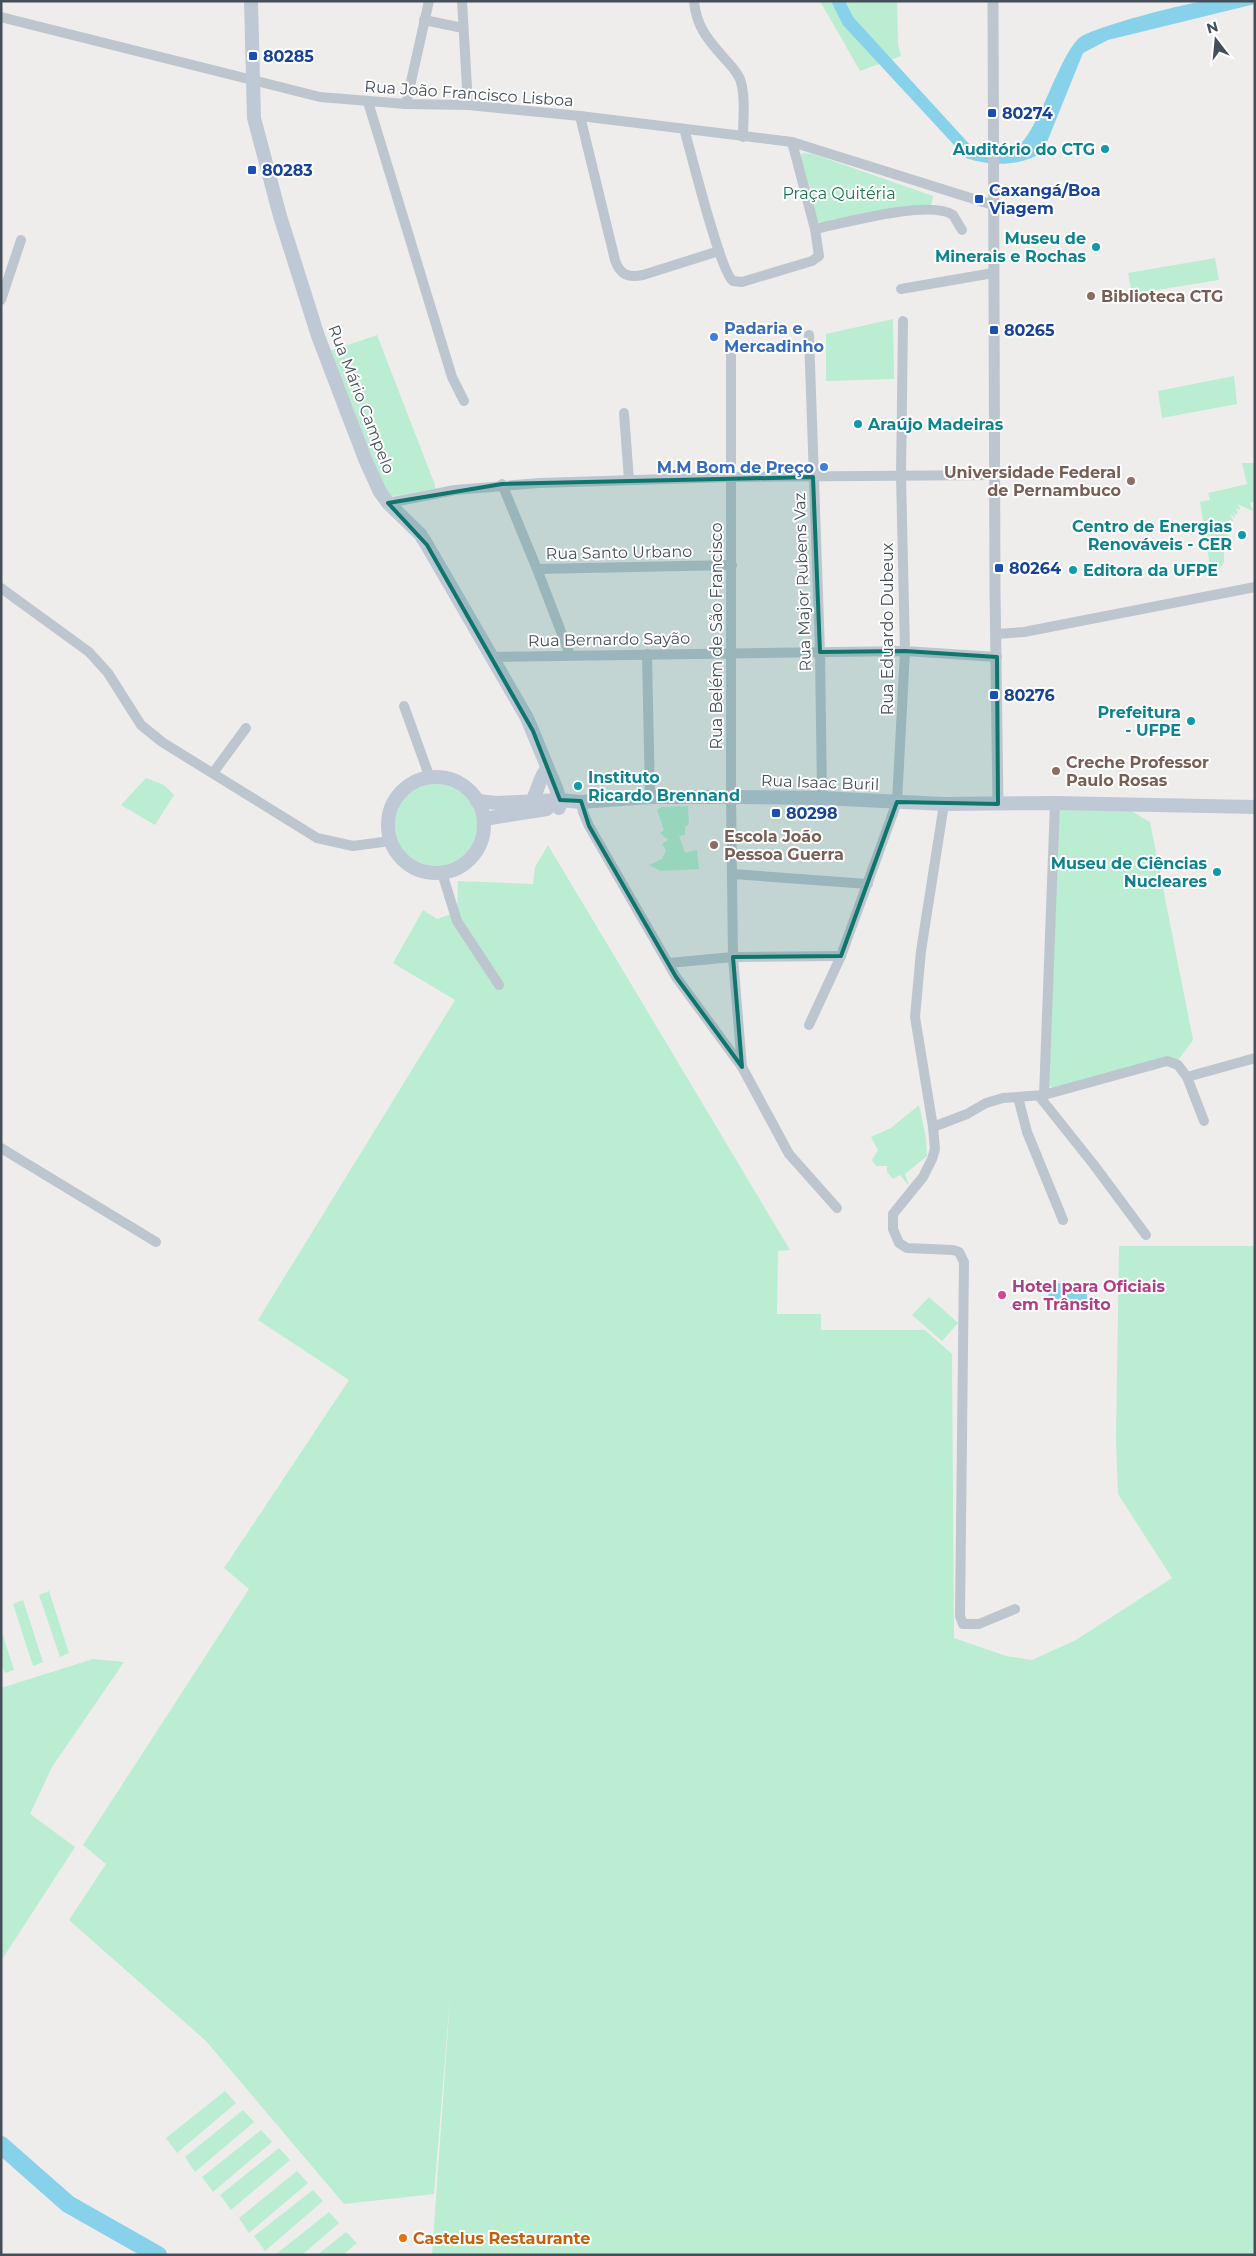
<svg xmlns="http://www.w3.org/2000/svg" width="1256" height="2256" font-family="Montserrat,sans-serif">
  <rect width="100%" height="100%" fill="#efedec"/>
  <g fill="#baedd1">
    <path d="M820 1H897L898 44 901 56 860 71Z"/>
    <path d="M803 153 813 154 933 196 931 206 822 224 818 221 800 155Z"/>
    <path d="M1215 258 1219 280 1132 294 1128 273Z"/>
    <path d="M893 319 894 379 826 381V334Z"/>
    <path d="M377 335 435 485V489L388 497 327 352Z"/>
    <path d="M1234 376 1237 404 1162 418 1158 391Z"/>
    <path d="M1242 463H1255V501L1250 503 1253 511 1237 504 1240 508 1239 510 1235 508 1238 512 1236 515 1232 511 1235 516 1234 519 1233 516 1230 515 1233 520 1232 523 1231 520H1228L1232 525 1231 527 1227 524 1231 529 1230 532 1226 529 1229 533 1228 536 1226 533 1228 537 1224 552V562L1212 579 1200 502 1210 500 1208 493 1247 484Z"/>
    <path d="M146 778 164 785 174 795 155 825 121 805Z"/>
    <circle cx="436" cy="825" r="41"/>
    <path d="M1055 803 1121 805 1150 822 1193 1040 1176 1063 1060 1094 1047 1084Z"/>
    <path d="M688 806 689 824 685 827V835L679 836 685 853 697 850 699 869 661 871 649 865 662 859 666 850 662 844 668 840 660 833 664 830 657 810 661 807Z"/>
    <path d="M548 845 790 1250 778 1251 777 1314H821V1330H925L952 1354 954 1638 1006 1656 1032 1660 1076 1640 1172 1578 1118 1494 1116 1440 1119 1246H1255V2255H432L451 1986 434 2194 344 2204 206 2041 69 1920 106 1864 83 1845 249 1589 224 1568 349 1380 258 1320 455 1000 393 963 423 910 437 919 457 912 458 881 533 884 535 867Z"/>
    <path d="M919 1105 926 1138 927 1156 905 1174 909 1186 900 1175 893 1179 887 1172V1166H876L872 1160 878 1150 871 1137 891 1128Z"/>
    <path d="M929 1297 958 1323 942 1341 912 1315Z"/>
    <path d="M49 1591 69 1653 60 1657 39 1595Z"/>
    <path d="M23 1600 43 1662 33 1666 13 1604Z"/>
    <path d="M1 1629 14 1670 5 1673 1 1663Z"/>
    <path d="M93 1659 124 1662 52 1767 30 1814 75 1847 1 1961V1688Z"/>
    <path d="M225 2091 236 2103 177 2153 166 2138Z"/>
    <path d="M243 2110 254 2122 195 2172 185 2157Z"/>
    <path d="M261 2130 272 2142 213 2192 202 2177Z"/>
    <path d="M279 2148 290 2160 231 2210 220 2195Z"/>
    <path d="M297 2171 308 2183 249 2233 239 2218Z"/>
    <path d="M313 2190 323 2201 265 2251 254 2236Z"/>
    <path d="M329 2212 339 2223 302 2255H275Z"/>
    <path d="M346 2232 357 2243 343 2255H317Z"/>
  </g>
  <g fill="#88d1ea">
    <path d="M831 1H845L853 17 972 147C983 151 999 157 1010 152 1037 141 1055 63 1078 39 1088 28 1187 3 1205 1 1221 0 1239 1 1255 1V4L1108 40 1083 53 1043 152C1022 166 991 167 966 158L843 25Z"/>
    <path d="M1049 1283 1087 1284V1303H1048Z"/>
  </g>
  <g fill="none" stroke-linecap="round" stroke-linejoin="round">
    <path stroke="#88d1ea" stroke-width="18" d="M1 2145 68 2204 158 2255"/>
    <g stroke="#bdc6cf" stroke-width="10">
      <path d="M462 1 468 105"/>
      <path d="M694 1C696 26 708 40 724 58 730 64 736 71 740 79 746 97 743 119 743 137"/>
      <path d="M1 17 320 97 406 104 468 105 580 116 792 142 993 205"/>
      <path d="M424 20 463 28"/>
      <path d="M368 102 452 377 464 401"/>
      <path d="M406 104 429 1"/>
      <path d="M580 116 615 260C620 275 628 278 643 275L719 251"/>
      <path d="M684 129C691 152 720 272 733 281L742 282 812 261 819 256 815 229 792 142"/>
      <path d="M815 229C844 223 931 199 953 215L962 230"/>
      <path d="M901 289 993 273"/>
      <path d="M1 300 21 240"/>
      <path d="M809 335 820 652 822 798"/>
      <path d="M731 355V797L733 957 742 1067"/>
      <path d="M624 413 629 480"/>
      <path d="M502 484 537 569 570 655"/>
      <path d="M388 503 455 490 539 483 731 477 996 475"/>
      <path d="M537 569 732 565"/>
      <path d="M1 588 89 652 108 673 141 725 162 742 317 838 353 846 390 841"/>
      <path d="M996 634 1024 632 1255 587"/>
      <path d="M647 654 650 797"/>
      <path d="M492 657 905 651 997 657"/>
      <path d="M404 706 430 778"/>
      <path d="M213 773 246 728"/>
      <path d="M581 802 583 812 589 826 676 977 742 1067 789 1154 837 1208"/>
      <path d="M944 804 921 951 915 1017 933 1127 935 1149 932 1159 923 1177 893 1214V1229L899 1243 907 1248 953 1250 959 1252 964 1262 960 1616 963 1624H979L1015 1609"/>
      <path d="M442 873 457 921 499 985"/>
      <path d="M733 874 868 884"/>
      <path d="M669 963 733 957 841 956"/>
      <path d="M809 1025 841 956 897 802 905 651 901 476 903 321"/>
      <path d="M1187 1077 1204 1121"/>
      <path d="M1044 1095 1055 803"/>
      <path d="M1039 1096 1094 1165 1146 1235"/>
      <path d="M1018 1097 1027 1132 1063 1220"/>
      <path d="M933 1127 967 1114 986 1103 1003 1098 1044 1095 1167 1061 1178 1065 1187 1077 1255 1058"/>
      <path d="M1 1148 156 1242"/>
    </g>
    <path stroke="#bdc6cf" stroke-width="11" d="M993 1 995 591 998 804"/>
    <g stroke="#bfc9d6" stroke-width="14">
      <path d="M251 1 254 118 280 216 318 336 365 459 380 492 388 503 420 534 427 545 527 718 556 788 560 800 559 808"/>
      <circle cx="436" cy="825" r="48"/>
      <path d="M477 801 497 803 560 800 581 802 650 797H731L822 798 944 804 1055 803 1255 807"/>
      <path d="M532 801C538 791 539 778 547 769"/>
      <path d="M484 819 547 809"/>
    </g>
  </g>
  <path fill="#0f766e" fill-opacity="0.2" stroke="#0f766e" stroke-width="4" stroke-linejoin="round" d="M813 477 820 652 905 651 997 657 998 804 897 802 841 956 733 957 742 1067 676 977 589 826 581 801 560 800 533 731 427 545 388 503 502 484Z"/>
  <g fill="#1a4fb4" stroke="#fff" stroke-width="2">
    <rect x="248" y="51" width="10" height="10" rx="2.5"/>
    <rect x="987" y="108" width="10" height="10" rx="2.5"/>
    <rect x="247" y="165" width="10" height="10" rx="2.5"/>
    <rect x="974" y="194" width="10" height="10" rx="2.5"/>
    <rect x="989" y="325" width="10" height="10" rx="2.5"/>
    <rect x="994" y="563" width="10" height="10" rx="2.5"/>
    <rect x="989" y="690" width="10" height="10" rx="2.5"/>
    <rect x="771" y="808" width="10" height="10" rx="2.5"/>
  </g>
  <g fill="#0f9aa8" stroke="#fff" stroke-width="2">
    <circle cx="1105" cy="149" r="5"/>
    <circle cx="1096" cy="247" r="5"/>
    <circle cx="858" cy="424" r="5"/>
    <circle cx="1242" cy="535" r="5"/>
    <circle cx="1073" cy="570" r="5"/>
    <circle cx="1191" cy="721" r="5"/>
    <circle cx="578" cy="786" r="5"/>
    <circle cx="1217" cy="872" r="5"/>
  </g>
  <g fill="#8d6e63" stroke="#fff" stroke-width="2">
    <circle cx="1091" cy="296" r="5"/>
    <circle cx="1131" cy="481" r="5"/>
    <circle cx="1056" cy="771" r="5"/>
    <circle cx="714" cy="845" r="5"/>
  </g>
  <g fill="#3f7fe0" stroke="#fff" stroke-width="2">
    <circle cx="714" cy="337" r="5"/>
    <circle cx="824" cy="467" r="5"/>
  </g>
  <circle fill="#d1479c" stroke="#fff" stroke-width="2" cx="1002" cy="1295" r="5"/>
  <circle fill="#e8710a" stroke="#fff" stroke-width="2" cx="403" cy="2238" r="5"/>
  <g text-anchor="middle" stroke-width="4" stroke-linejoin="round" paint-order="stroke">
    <g font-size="16" font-weight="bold" fill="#164399" stroke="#fff" text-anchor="start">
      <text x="263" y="62">80285</text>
      <text x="1002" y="119">80274</text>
      <text x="262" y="176">80283</text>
      <text x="989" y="196">Caxangá/Boa<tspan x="989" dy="18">Viagem</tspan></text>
      <text x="1004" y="336">80265</text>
      <text x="1009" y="574">80264</text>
      <text x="1004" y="701">80276</text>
      <text x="786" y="819">80298</text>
    </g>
    <g font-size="16" fill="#454f5a" stroke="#fff">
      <text transform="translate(469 93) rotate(4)" y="6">Rua João Francisco Lisboa</text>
      <text transform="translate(362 399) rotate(69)" y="6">Rua Mário Campelo</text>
      <text transform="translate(619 552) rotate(-1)" y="6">Rua Santo Urbano</text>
      <text transform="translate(802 582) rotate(-92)" y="6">Rua Major Rubens Vaz</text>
      <text transform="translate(887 629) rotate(-90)" y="6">Rua Eduardo Dubeux</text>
      <text transform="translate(716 636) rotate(-90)" y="6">Rua Belém de São Francisco</text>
      <text transform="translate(609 639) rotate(-1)" y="6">Rua Bernardo Sayão</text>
      <text transform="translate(820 782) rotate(2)" y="6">Rua Isaac Buril</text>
    </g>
    <g font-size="16" font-weight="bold" fill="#0d838f" stroke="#fff" text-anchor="end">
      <text x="1095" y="155">Auditório do CTG</text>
      <text x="1086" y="244">Museu de<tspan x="1086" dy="18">Minerais e Rochas</tspan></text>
      <text x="868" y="430" text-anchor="start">Araújo Madeiras</text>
      <text x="1232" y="532">Centro de Energias<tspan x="1232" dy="18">Renováveis - CER</tspan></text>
      <text x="1083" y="576" text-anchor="start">Editora da UFPE</text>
      <text x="1181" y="718">Prefeitura<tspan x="1181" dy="18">- UFPE</tspan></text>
      <text x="588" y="783" text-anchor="start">Instituto<tspan x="588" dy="18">Ricardo Brennand</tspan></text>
      <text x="1207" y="869">Museu de Ciências<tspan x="1207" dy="18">Nucleares</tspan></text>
    </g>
    <g font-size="16" fill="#17794d" stroke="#fff">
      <text x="839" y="199">Praça Quitéria</text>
    </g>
    <g font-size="16" font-weight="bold" fill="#785e54" stroke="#fff" text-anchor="start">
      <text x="1101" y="302">Biblioteca CTG</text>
      <text x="1121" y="478" text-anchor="end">Universidade Federal<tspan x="1121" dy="18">de Pernambuco</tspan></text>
      <text x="1066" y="768">Creche Professor<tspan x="1066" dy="18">Paulo Rosas</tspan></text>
      <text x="724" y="842">Escola João<tspan x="724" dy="18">Pessoa Guerra</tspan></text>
    </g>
    <g font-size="16" font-weight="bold" fill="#366cbe" stroke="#fff" text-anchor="start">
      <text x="724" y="334">Padaria e<tspan x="724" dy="18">Mercadinho</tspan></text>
      <text x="814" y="473" text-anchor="end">M.M Bom de Preço</text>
    </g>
    <g font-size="16" font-weight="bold" fill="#b23c85" stroke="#fff" text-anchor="start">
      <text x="1012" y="1292">Hotel para Oficiais<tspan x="1012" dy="18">em Trânsito</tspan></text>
    </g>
    <g font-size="16" font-weight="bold" fill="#c56008" stroke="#fff" text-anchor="start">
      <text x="413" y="2244">Castelus Restaurante</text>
    </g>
  </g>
  <rect width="1256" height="2256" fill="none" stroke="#454f5a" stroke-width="5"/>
  <g transform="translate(1216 40) rotate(344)" stroke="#ffffff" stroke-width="4" paint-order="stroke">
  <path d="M0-4L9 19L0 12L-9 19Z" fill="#454f5a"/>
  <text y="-8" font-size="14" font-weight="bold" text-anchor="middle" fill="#454f5a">N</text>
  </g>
</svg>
